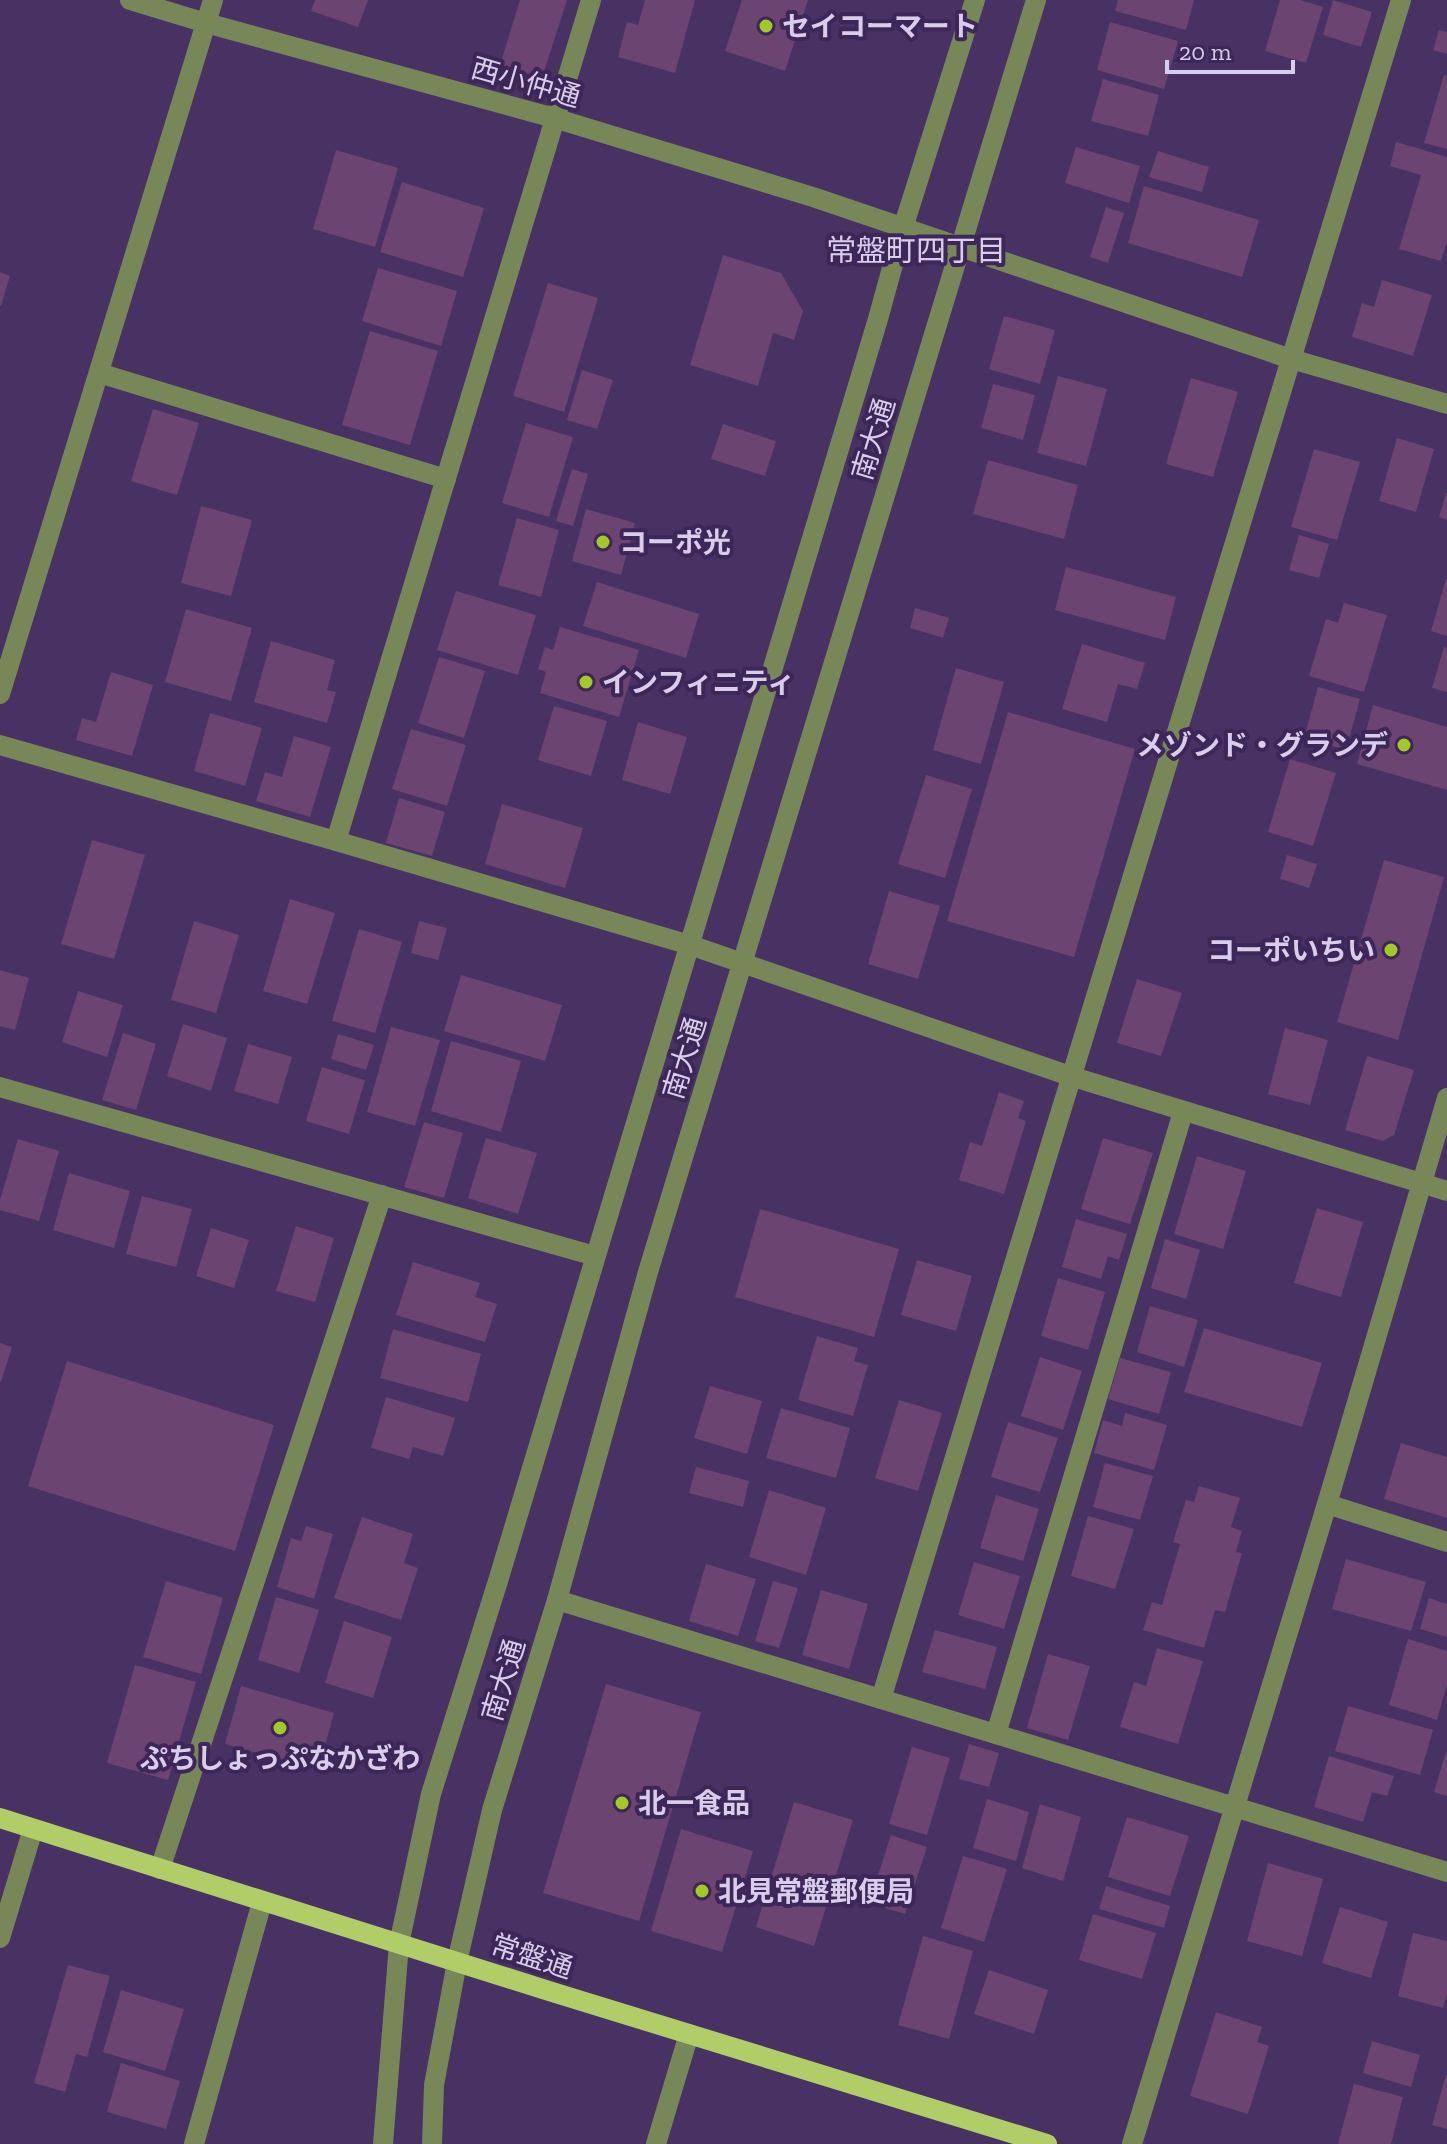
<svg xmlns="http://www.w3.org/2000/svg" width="1447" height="2144" font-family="'Zilla Slab','Noto Sans JP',serif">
  <rect width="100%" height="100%" fill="#473263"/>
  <g fill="#6b4471">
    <path d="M315 0H368L358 27 311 11Z"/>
    <path d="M520 0H567L542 78 500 65Z"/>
    <path d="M645 0H695L675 73 618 57 627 22 638 25Z"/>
    <path d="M742 0H808L785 71 725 51Z"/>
    <path d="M1118 0H1194L1186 30 1115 11Z"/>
    <path d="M1280 0H1300L1323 7 1306 63 1265 51Z"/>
    <path d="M1333 0 1372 12 1361 47 1323 35Z"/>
    <path d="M1110 22 1178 41 1164 89 1097 70Z"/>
    <path d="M1439 30 1447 32V54L1433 50Z"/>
    <path d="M1444 75 1447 76V149L1424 143Z"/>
    <path d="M1103 79 1159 95 1148 136 1091 121Z"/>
    <path d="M1396 142 1447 157V241L1441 261 1399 249 1421 175 1390 166Z"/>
    <path d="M1076 147 1140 166 1129 203 1065 183Z"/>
    <path d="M336 150 398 168 375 247 313 229Z"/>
    <path d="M1158 151 1209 167 1202 192 1149 177Z"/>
    <path d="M402 182 484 208 463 277 380 252Z"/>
    <path d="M1144 186 1259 220 1242 277 1128 243Z"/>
    <path d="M1106 207 1124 213 1108 263 1090 257Z"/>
    <path d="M723 255 781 273 803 311 794 340 773 333 758 386 690 365Z"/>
    <path d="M378 268 457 291 441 346 362 321Z"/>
    <path d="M0 272 10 276 1 306H0Z"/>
    <path d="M1382 280 1432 295 1413 356 1352 337 1362 303 1374 307Z"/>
    <path d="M548 283 598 298 564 412 513 396Z"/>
    <path d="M1004 316 1055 330 1040 384 989 369Z"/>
    <path d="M370 331 438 351 410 445 342 425Z"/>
    <path d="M582 370 613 380 597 429 567 420Z"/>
    <path d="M1058 376 1107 389 1086 466 1037 453Z"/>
    <path d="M1191 378 1238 392 1213 477 1166 464Z"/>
    <path d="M993 384 1035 395 1023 440 981 428Z"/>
    <path d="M153 409 199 423 177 495 131 481Z"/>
    <path d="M526 423 573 437 549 517 502 503Z"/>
    <path d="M723 424 776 441 765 476 711 459Z"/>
    <path d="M1397 438 1434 449 1416 512 1379 501Z"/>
    <path d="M1314 449 1360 462 1337 540 1291 527Z"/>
    <path d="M988 460 1078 485 1064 539 973 514Z"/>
    <path d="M572 469 588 474 573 526 556 521Z"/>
    <path d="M1446 493H1447V520L1439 517Z"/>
    <path d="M201 506 252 520 231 596 181 583Z"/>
    <path d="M586 509 635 523 621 575 572 561Z"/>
    <path d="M517 518 559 530 541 597 498 585Z"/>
    <path d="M1299 535 1329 544 1319 578 1289 570Z"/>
    <path d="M1066 567 1176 597 1165 640 1055 610Z"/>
    <path d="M1446 579H1447V636L1431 631Z"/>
    <path d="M597 582 699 614 686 658 583 626Z"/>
    <path d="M456 591 536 615 518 675 437 650Z"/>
    <path d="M1344 603 1387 615 1364 692 1309 676 1326 619 1338 623Z"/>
    <path d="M915 608 949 618 943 638 910 628Z"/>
    <path d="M186 609 252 628 231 701 165 682Z"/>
    <path d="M560 627 639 650 619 717 540 693 546 672 538 669 545 647 553 650Z"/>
    <path d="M271 641 335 660 327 690 336 692 327 723 254 702Z"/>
    <path d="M1082 644 1145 663 1137 689 1118 684 1107 722 1062 709Z"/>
    <path d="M1444 647 1447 648V692L1432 688Z"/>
    <path d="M439 657 485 671 464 738 418 723Z"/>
    <path d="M956 668 1004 682 981 764 933 750Z"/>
    <path d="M111 672 153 685 132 756 76 740 82 718 96 722Z"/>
    <path d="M1318 687 1360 699 1346 750 1304 738Z"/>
    <path d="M1373 705 1447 727V790L1357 764Z"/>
    <path d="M554 706 607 721 591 776 538 760Z"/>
    <path d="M1008 712 1135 749 1074 957 947 921Z"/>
    <path d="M210 713 262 728 245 786 194 771Z"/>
    <path d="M638 722 687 737 670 794 622 780Z"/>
    <path d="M411 729 466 745 447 806 392 789Z"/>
    <path d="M294 736 331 747 310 817 256 801 265 772 282 777Z"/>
    <path d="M1290 759 1336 773 1313 846 1268 832Z"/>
    <path d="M926 775 972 789 945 878 898 864Z"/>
    <path d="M399 798 445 812 432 856 386 843Z"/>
    <path d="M502 804 583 828 565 888 485 864Z"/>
    <path d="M92 840 145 855 114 959 61 944Z"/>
    <path d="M1287 855 1317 864 1309 888 1280 879Z"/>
    <path d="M1384 860 1444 877 1398 1040 1337 1022Z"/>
    <path d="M889 891 940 906 918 979 868 964Z"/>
    <path d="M290 899 335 913 307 1004 263 991Z"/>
    <path d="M194 921 239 935 216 1013 171 1000Z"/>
    <path d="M419 921 447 928 438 960 411 953Z"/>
    <path d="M359 929 402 942 375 1033 332 1021Z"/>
    <path d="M0 970 29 978 15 1030 0 1026Z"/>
    <path d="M461 975 562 1005 545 1061 444 1031Z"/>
    <path d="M1137 979 1182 993 1161 1056 1117 1043Z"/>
    <path d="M78 991 123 1005 107 1057 62 1042Z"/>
    <path d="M183 1024 227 1038 211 1091 167 1076Z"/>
    <path d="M391 1027 440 1040 415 1126 367 1112Z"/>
    <path d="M1285 1028 1328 1040 1310 1105 1268 1094Z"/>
    <path d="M123 1033 156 1044 136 1110 102 1100Z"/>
    <path d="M338 1034 374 1045 366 1070 331 1059Z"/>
    <path d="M451 1041 521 1061 501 1132 431 1111Z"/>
    <path d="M248 1044 292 1057 278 1104 234 1091Z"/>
    <path d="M1367 1056 1414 1070 1394 1135 1383 1141 1345 1130Z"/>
    <path d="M322 1067 365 1080 349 1134 306 1121Z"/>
    <path d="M999 1092 1024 1101 1018 1118 1026 1121 1004 1194 959 1180 970 1142 982 1146Z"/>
    <path d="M424 1122 463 1133 444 1198 404 1187Z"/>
    <path d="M486 1138 537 1153 518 1214 468 1198Z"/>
    <path d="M1103 1138 1153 1153 1130 1224 1081 1209Z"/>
    <path d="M18 1139 59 1151 39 1221 0 1210V1200Z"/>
    <path d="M1197 1156 1246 1171 1223 1249 1174 1234Z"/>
    <path d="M69 1173 130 1191 114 1248 53 1230Z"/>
    <path d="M142 1196 192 1209 176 1267 126 1254Z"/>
    <path d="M1317 1208 1363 1222 1341 1297 1294 1283Z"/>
    <path d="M760 1209 899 1249 874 1337 735 1297Z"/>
    <path d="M1076 1219 1127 1234 1119 1260 1108 1256 1101 1279 1062 1267Z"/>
    <path d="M296 1226 334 1238 315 1302 276 1291Z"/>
    <path d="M211 1228 249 1240 234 1288 196 1276Z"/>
    <path d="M1165 1239 1200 1250 1186 1299 1151 1288Z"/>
    <path d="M917 1260 972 1276 956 1331 901 1315Z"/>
    <path d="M413 1262 480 1283 475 1297 497 1304 485 1342 396 1315Z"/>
    <path d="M1058 1278 1105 1292 1088 1350 1041 1336Z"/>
    <path d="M1150 1306 1198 1320 1184 1367 1137 1352Z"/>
    <path d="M1204 1328 1322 1363 1302 1427 1184 1392Z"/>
    <path d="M393 1329 481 1354 468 1402 380 1378Z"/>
    <path d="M817 1336 858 1348 854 1361 868 1365 853 1416 798 1400Z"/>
    <path d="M0 1343 12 1347 1 1382 0 1381Z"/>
    <path d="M1040 1357 1082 1371 1063 1430 1021 1416Z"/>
    <path d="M1120 1358 1171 1372 1159 1414 1108 1399Z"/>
    <path d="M67 1361 274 1425 235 1551 28 1486Z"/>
    <path d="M710 1386 762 1401 747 1454 694 1438Z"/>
    <path d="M386 1397 455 1418 443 1456 413 1447 409 1459 371 1448Z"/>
    <path d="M899 1400 942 1413 918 1491 875 1478Z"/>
    <path d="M781 1408 850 1428 836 1478 766 1458Z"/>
    <path d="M1125 1413 1167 1425 1154 1470 1094 1453 1103 1420 1122 1426Z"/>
    <path d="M1008 1422 1058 1438 1040 1492 991 1477Z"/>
    <path d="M1401 1443 1447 1457V1518L1384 1499Z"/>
    <path d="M1105 1463 1153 1476 1140 1520 1093 1507Z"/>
    <path d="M696 1467 749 1481 743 1507 689 1493Z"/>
    <path d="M1199 1486 1240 1498 1231 1527 1242 1531 1236 1552 1242 1553 1225 1612 1215 1610 1204 1648 1143 1630 1152 1602 1162 1605 1180 1544 1173 1542 1186 1500 1194 1502Z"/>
    <path d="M769 1490 826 1508 806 1575 749 1557Z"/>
    <path d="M996 1495 1039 1509 1023 1561 980 1548Z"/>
    <path d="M1088 1516 1134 1529 1115 1589 1071 1576Z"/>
    <path d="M362 1517 413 1534 404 1563 418 1568 401 1620 334 1598Z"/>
    <path d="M306 1526 333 1534 314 1599 277 1587 291 1538 301 1541Z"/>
    <path d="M1346 1559 1426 1582 1411 1631 1332 1609Z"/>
    <path d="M974 1562 1020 1576 1004 1629 958 1615Z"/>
    <path d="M706 1564 756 1579 738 1636 689 1621Z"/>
    <path d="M166 1581 223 1598 201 1674 143 1657Z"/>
    <path d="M773 1581 798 1588 779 1648 755 1641Z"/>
    <path d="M821 1590 868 1604 849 1669 802 1655Z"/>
    <path d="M276 1597 319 1610 299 1673 258 1660Z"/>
    <path d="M1429 1598 1447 1604V1637L1420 1629Z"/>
    <path d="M344 1621 392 1637 373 1698 325 1683Z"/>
    <path d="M935 1630 997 1647 985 1689 922 1672Z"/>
    <path d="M1408 1639 1447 1651V1684L1437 1720 1389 1705Z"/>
    <path d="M1157 1648 1203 1661 1178 1744 1120 1727 1134 1682 1146 1686Z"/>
    <path d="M1048 1654 1090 1666 1068 1740 1027 1728Z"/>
    <path d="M135 1665 196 1682 168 1780 107 1763Z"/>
    <path d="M606 1684 701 1712 639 1921 543 1893Z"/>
    <path d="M241 1686 334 1713 318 1770 225 1744Z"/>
    <path d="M1348 1706 1433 1730 1420 1775 1335 1751Z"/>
    <path d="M969 1744 999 1753 989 1787 959 1779Z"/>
    <path d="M912 1747 950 1758 927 1835 889 1824Z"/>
    <path d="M1446 1752H1447V1796L1434 1792Z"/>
    <path d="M1329 1756 1394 1776 1387 1796 1372 1792 1363 1822 1314 1807Z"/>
    <path d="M987 1799 1029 1812 1016 1861 973 1848Z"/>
    <path d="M794 1802 853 1820 814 1946 756 1927Z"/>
    <path d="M1040 1804 1081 1817 1063 1881 1022 1868Z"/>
    <path d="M1127 1817 1189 1836 1170 1896 1108 1877Z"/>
    <path d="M681 1829 753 1851 722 1952 651 1931Z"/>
    <path d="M891 1835 927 1847 905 1914 869 1903Z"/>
    <path d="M963 1856 1007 1869 984 1942 941 1928Z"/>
    <path d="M1268 1863 1323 1879 1302 1956 1247 1941Z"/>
    <path d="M1106 1886 1170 1906 1164 1928 1099 1909Z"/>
    <path d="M1340 1907 1388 1922 1371 1978 1322 1963Z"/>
    <path d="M1093 1914 1156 1933 1142 1979 1079 1960Z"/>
    <path d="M1413 1933 1447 1941V1994L1443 2008 1398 1996Z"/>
    <path d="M923 1936 973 1951 949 2039 898 2025Z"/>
    <path d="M68 1965 110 1976 87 2057 76 2054 65 2092 34 2083Z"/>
    <path d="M989 1970 1048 1990 1034 2034 974 2014Z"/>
    <path d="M121 1990 184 2009 165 2071 103 2052Z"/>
    <path d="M1216 2012 1262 2027 1257 2042 1269 2046 1248 2114 1190 2096Z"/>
    <path d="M1372 2041 1420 2055 1411 2087 1363 2073Z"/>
    <path d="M121 2063 180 2081 166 2129 107 2112Z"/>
    <path d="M1446 2075H1447V2129L1432 2125Z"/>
    <path d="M1354 2084 1403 2097 1391 2144H1338Z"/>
  </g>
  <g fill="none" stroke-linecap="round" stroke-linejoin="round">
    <g stroke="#788757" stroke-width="20">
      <path d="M130 0 206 23 554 118 813 197 1291 359 1447 404"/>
      <path d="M99 373 446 479"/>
      <path d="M0 694 213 0"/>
      <path d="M0 745 336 841 690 945 1070 1076 1447 1191"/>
      <path d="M336 841 591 0"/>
      <path d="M0 1087 595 1256"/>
      <path d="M1327 1504 1447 1542"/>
      <path d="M557 1600 1447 1872"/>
      <path d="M881 1699 1401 0"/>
      <path d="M996 1734 1183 1112"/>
      <path d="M160 1869 382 1195"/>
      <path d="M0 1938 33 1829"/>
      <path d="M194 2144 262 1902"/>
      <path d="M383 2144 399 1944 431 1794 498 1581 878 319 903 228 975 0"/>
      <path d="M432 2144 434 2085 457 1962 492 1810 557 1600 648 1272 1036 0"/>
      <path d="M656 2144 689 2034"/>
      <path d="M1132 2144 1327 1504 1447 1098"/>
    </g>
    <path stroke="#b0cd68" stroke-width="20" d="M0 1818 549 1991 1047 2144"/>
  </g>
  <g fill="#a4c825" stroke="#3d2758" stroke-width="3">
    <circle cx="766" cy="26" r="8"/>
    <circle cx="603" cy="542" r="8"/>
    <circle cx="586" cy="682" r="8"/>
    <circle cx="1404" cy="745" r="8"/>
    <circle cx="1391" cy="950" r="8"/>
    <circle cx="280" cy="1728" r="8"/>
    <circle cx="622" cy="1803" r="8"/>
    <circle cx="702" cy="1891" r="8"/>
  </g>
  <g text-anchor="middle" stroke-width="8" stroke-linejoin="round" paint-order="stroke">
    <g font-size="28" font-weight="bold" fill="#d9cdeb" stroke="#3d2758" text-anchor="start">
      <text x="782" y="36">セイコーマート</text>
      <text x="619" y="552">コーポ光</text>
      <text x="602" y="692">インフィニティ</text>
      <text x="1388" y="755" text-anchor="end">メゾンド・グランデ</text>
      <text x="1375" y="960" text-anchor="end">コーポいちい</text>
      <text x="280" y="1768" text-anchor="middle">ぷちしょっぷなかざわ</text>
      <text x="638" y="1813">北一食品</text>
      <text x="718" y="1901">北見常盤郵便局</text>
    </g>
    <g font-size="28" fill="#d9cdeb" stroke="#3d2758">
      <text transform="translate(526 82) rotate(16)" y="10">西小仲通</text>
      <text transform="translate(873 439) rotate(-73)" y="10">南大通</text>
      <text transform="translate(684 1058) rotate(-73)" y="10">南大通</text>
      <text transform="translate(503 1680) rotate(-73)" y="10">南大通</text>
      <text transform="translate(532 1956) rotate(18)" y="10">常盤通</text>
    </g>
    <g font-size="30" fill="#d9cdeb" stroke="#3d2758">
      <text x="916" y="261">常盤町四丁目</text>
    </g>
  </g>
  <path d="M1167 60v12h126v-12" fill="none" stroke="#d9cdeb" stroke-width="4"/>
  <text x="1179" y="60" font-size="24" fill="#d9cdeb" stroke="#3d2758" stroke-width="6" paint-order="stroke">20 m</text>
</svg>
